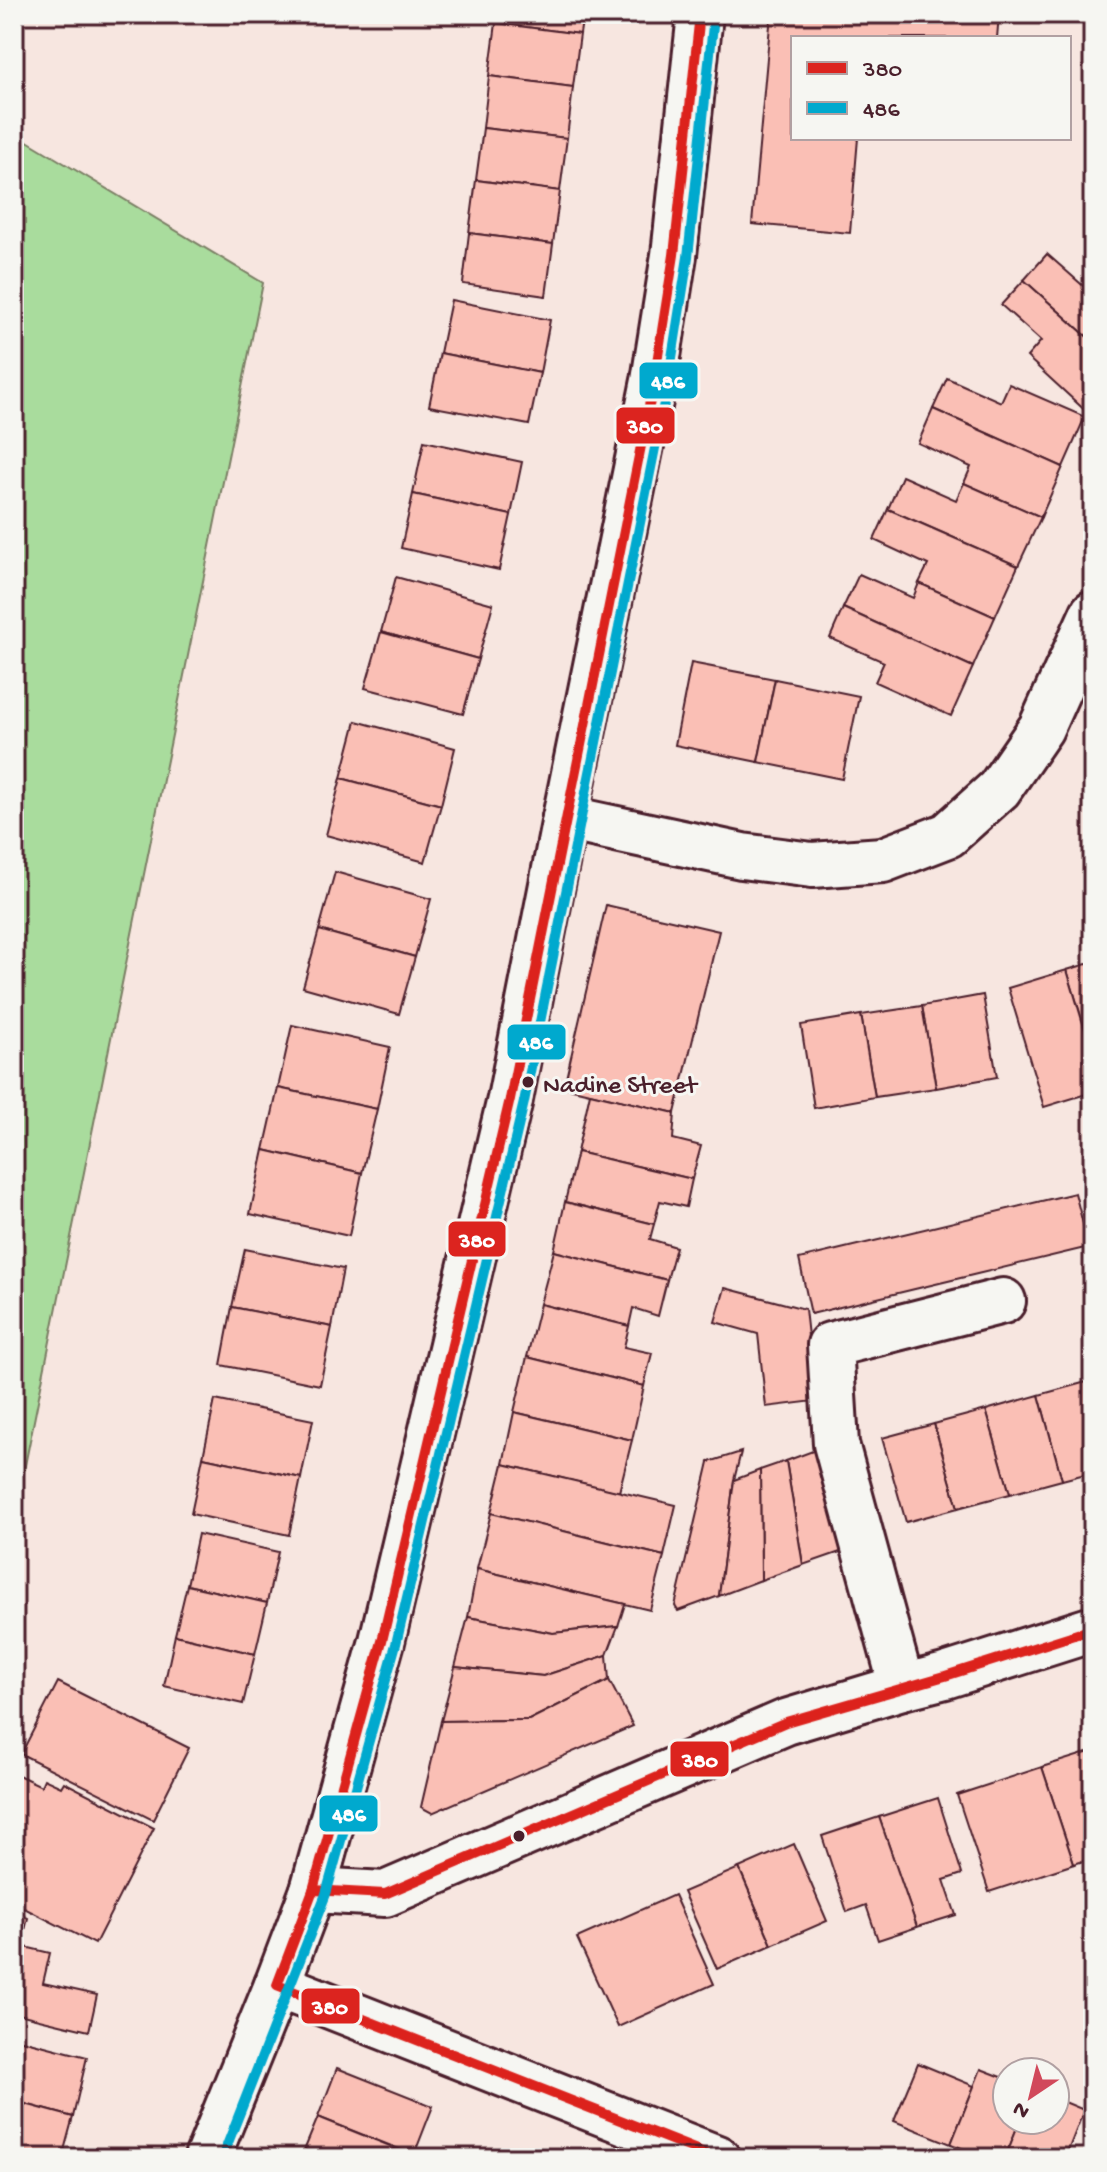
<svg xmlns="http://www.w3.org/2000/svg" width="1107" height="2172" font-family="'Gochi Hand',sans-serif">
  <rect width="100%" height="100%" fill="#f7e6e0"/>
  <filter id="ink" filterUnits="userSpaceOnUse"><feTurbulence type="fractalNoise" baseFrequency=".0125" numOctaves="2"/><feDisplacementMap in="SourceGraphic" scale="16" xChannelSelector="R" yChannelSelector="G"/><feConvolveMatrix kernelMatrix="1 2 1 2 8 2 1 2 1" color-interpolation-filters="sRGB"/></filter>
  <g filter="url(#ink)">
    <path fill="#a9dc9d" stroke="#7a7e64" stroke-width="2" d="M14 133 263 283 14 1520Z"/>
    <g fill="#fabfb5" stroke="#4a1f2b" stroke-width="2">
      <path d="M497 14H583L580 34 496 23Z"/>
      <path d="M771 14H999L997 38H793V138H858L850 233 752 224Z"/>
      <path d="M496 23 580 34 573 87 489 76Z"/>
      <path d="M489 76 573 87 567 138 483 128Z"/>
      <path d="M483 128 567 138 560 191 476 180Z"/>
      <path d="M476 180 560 191 553 244 469 233Z"/>
      <path d="M469 233 553 244 546 296 463 284Z"/>
      <path d="M1047 254 1088 290 1093 284V342L1024 280Z"/>
      <path d="M1024 280 1093 342V410L1089 414 1027 357 1041 341 1001 305Z"/>
      <path d="M451 300 550 320 540 373 440 353Z"/>
      <path d="M440 353 540 373 529 425 429 406Z"/>
      <path d="M947 378 1001 402 1009 384 1085 417 1063 467 933 409Z"/>
      <path d="M933 409 1063 467 1041 517 964 483 971 467 918 443Z"/>
      <path d="M424 441 522 462 511 515 413 494Z"/>
      <path d="M902 476 956 500 964 483 1041 517 1018 566 888 509Z"/>
      <path d="M413 494 511 515 499 570 401 548Z"/>
      <path d="M888 509 1018 566 995 617 919 583 928 565 874 540Z"/>
      <path d="M859 574 913 598 919 583 995 617 973 667 843 608Z"/>
      <path d="M396 577 493 604 478 659 381 632Z"/>
      <path d="M843 608 973 667 951 716 875 682 884 662 830 638Z"/>
      <path d="M381 632 478 659 463 714 365 688Z"/>
      <path d="M691 663 775 679 758 762 675 745Z"/>
      <path d="M775 679 859 696 842 779 758 762Z"/>
      <path d="M356 721 455 748 441 805 341 778Z"/>
      <path d="M341 778 441 805 425 862 326 835Z"/>
      <path d="M335 872 431 899 415 957 319 930Z"/>
      <path d="M606 905 719 931 675 1113 564 1087Z"/>
      <path d="M319 930 415 957 399 1014 303 987Z"/>
      <path d="M1093 962V1048L1091 1049 1067 970Z"/>
      <path d="M1067 970 1093 1057V1092L1044 1107 1008 988Z"/>
      <path d="M983 995 997 1077 936 1088 922 1006Z"/>
      <path d="M922 1006 936 1088 875 1097 861 1015Z"/>
      <path d="M861 1015 875 1097 814 1108 801 1025Z"/>
      <path d="M292 1025 390 1047 377 1109 278 1088Z"/>
      <path d="M278 1088 377 1109 362 1173 264 1150Z"/>
      <path d="M590 1093 675 1113 673 1139 701 1146 692 1179 577 1152Z"/>
      <path d="M264 1150 362 1173 349 1236 250 1214Z"/>
      <path d="M577 1152 692 1179 686 1207 660 1201 654 1224 565 1202Z"/>
      <path d="M1075 1193 1089 1247 811 1314 799 1259Z"/>
      <path d="M565 1202 654 1224 650 1239 676 1247 667 1280 554 1251Z"/>
      <path d="M245 1249 343 1269 332 1327 232 1307Z"/>
      <path d="M554 1251 667 1280 658 1316 633 1308 629 1326 540 1304Z"/>
      <path d="M725 1288 805 1309 815 1401 766 1407 758 1334 715 1322Z"/>
      <path d="M540 1304 629 1326 624 1347 652 1353 644 1386 527 1357Z"/>
      <path d="M232 1307 332 1327 320 1385 221 1365Z"/>
      <path d="M527 1357 644 1386 632 1440 514 1412Z"/>
      <path d="M1090 1381 1093 1390V1472L1062 1480 1039 1395Z"/>
      <path d="M1039 1395 1062 1480 1010 1494 986 1410Z"/>
      <path d="M215 1400 313 1420 301 1478 203 1457Z"/>
      <path d="M986 1410 1010 1494 958 1508 934 1424Z"/>
      <path d="M514 1412 632 1440 619 1492 503 1464Z"/>
      <path d="M934 1424 958 1508 906 1522 882 1438Z"/>
      <path d="M818 1449 846 1550 803 1565 786 1461Z"/>
      <path d="M741 1452 734 1480 719 1596 678 1611 675 1606 709 1462Z"/>
      <path d="M203 1457 301 1478 289 1535 191 1514Z"/>
      <path d="M786 1461 803 1565 761 1580 760 1470Z"/>
      <path d="M503 1464 676 1505 664 1556 491 1513Z"/>
      <path d="M760 1470 761 1580 719 1596 734 1480Z"/>
      <path d="M491 1513 664 1556 650 1610 477 1569Z"/>
      <path d="M198 1534 278 1552 267 1603 187 1585Z"/>
      <path d="M477 1569 625 1604 618 1626 553 1633 468 1617Z"/>
      <path d="M187 1585 267 1603 255 1654 175 1635Z"/>
      <path d="M468 1617 553 1633 618 1626 607 1655 543 1676 455 1667Z"/>
      <path d="M175 1635 255 1654 243 1704 164 1686Z"/>
      <path d="M607 1655 609 1680 529 1720 441 1721 455 1667 543 1676Z"/>
      <path d="M609 1680 633 1726 432 1813 421 1807 441 1721 529 1720Z"/>
      <path d="M58 1682 189 1748 153 1820 21 1754Z"/>
      <path d="M1093 1751V1858L1074 1864 1042 1767Z"/>
      <path d="M1042 1767 1074 1864 989 1892 957 1795Z"/>
      <path d="M14 1773 41 1786 44 1779 61 1787 64 1782 154 1828 95 1944 14 1903Z"/>
      <path d="M938 1798 962 1874 944 1880 956 1915 917 1927 879 1817Z"/>
      <path d="M879 1817 917 1927 878 1940 866 1905 847 1912 822 1836Z"/>
      <path d="M794 1844 827 1921 772 1945 739 1868Z"/>
      <path d="M739 1868 772 1945 717 1969 683 1892Z"/>
      <path d="M674 1895 714 1984 618 2027 577 1938Z"/>
      <path d="M14 1911 28 1918 21 1946 50 1953 43 1983 97 1995 89 2031 14 2013Z"/>
      <path d="M14 2038 87 2057 73 2117 14 2101Z"/>
      <path d="M918 2063 974 2086 951 2144 894 2121Z"/>
      <path d="M337 2068 433 2106 414 2155 318 2117Z"/>
      <path d="M981 2069 1007 2079V2120H1020L1005 2158H988L951 2144Z"/>
      <path d="M1055 2098 1084 2110 1065 2158H1005L1020 2120H1055Z"/>
      <path d="M14 2101 73 2117 62 2158H14Z"/>
      <path d="M318 2117 395 2148 392 2158H301Z"/>
    </g>
    <g fill="none" stroke-linecap="round" stroke-linejoin="round">
      <defs>
        <g id="minor">
          <path d="M565 818 742 856 812 865 883 860 948 835 999 789 1041 728 1093 613"/>
          <path d="M902 1687 836 1444 830 1345 1003 1301"/>
          <path d="M313 1890 385 1894 786 1722 902 1687 945 1676 1093 1629"/>
          <path d="M277 1985 717 2158"/>
          <path d="M207 2158 277 1985 313 1890 382 1641 510 1099 565 818 654 381 674 255 700 14"/>
        </g>
      </defs>
      <use href="#minor" stroke="#4a1f2b" stroke-width="50"/>
      <use href="#minor" stroke="#f6f6f2" stroke-width="44"/>
      <defs>
        <g id="bus-1">
          <path d="M700 14 674 255 654 381 510 1099 382 1641 313 1890 277 1985 717 2158"/>
          <path d="M313 1890 385 1894 786 1722 945 1676 1093 1629"/>
        </g>
        <path id="bus-2" d="M222 2158 326 1894 396 1644 524 1102 668 383 688 257 714 16"/>
      </defs>
      <use href="#bus-1" stroke="#f6f6f2" stroke-width="16"/>
      <use href="#bus-2" stroke="#f6f6f2" stroke-width="16"/>
      <use href="#bus-1" stroke="#dc241f" stroke-width="10"/>
      <use href="#bus-2" stroke="#00a9ce" stroke-width="10"/>
    </g>
  </g>
  <g fill="#4a1f2b" stroke="#f6f6f2" stroke-width="3">
    <circle cx="528" cy="1082" r="7"/>
    <circle cx="519" cy="1836" r="7"/>
  </g>
  <g text-anchor="middle" stroke-width="6" stroke-linejoin="round" paint-order="stroke">
    <g font-size="26" fill="#4a1f2b" stroke="#f6f6f2" text-anchor="start">
      <text x="543" y="1092">Nadine Street</text>
    </g>
  </g>
  <g stroke="#f6f6f2" stroke-width="3">
    <rect x="638" y="361" width="61" height="39" rx="8" fill="#00a9ce"/>
    <rect x="615" y="406" width="61" height="39" rx="8" fill="#dc241f"/>
    <rect x="506" y="1023" width="61" height="38" rx="8" fill="#00a9ce"/>
    <rect x="447" y="1220" width="60" height="38" rx="8" fill="#dc241f"/>
    <rect x="669" y="1740" width="61" height="38" rx="8" fill="#dc241f"/>
    <rect x="318" y="1794" width="61" height="39" rx="8" fill="#00a9ce"/>
    <rect x="300" y="1987" width="61" height="38" rx="8" fill="#dc241f"/>
  </g>
  <g font-size="22" text-anchor="middle" font-weight="bold" fill="#fff">
    <text x="668" y="388">486</text>
    <text x="645" y="433">380</text>
    <text x="536" y="1049">486</text>
    <text x="477" y="1247">380</text>
    <text x="700" y="1767">380</text>
    <text x="349" y="1821">486</text>
    <text x="330" y="2014">380</text>
  </g>
  <rect width="1107" height="2172" fill="none" stroke="#f6f6f2" stroke-width="48"/>
  <rect x="24" y="24" width="1059" height="2124" fill="none" stroke="#4a1f2b" stroke-width="3" filter="url(#ink)"/>
  <rect x="791" y="36" width="280" height="104" fill="#f6f6f2" stroke="#b1a0a2" stroke-width="2"/>
  <rect x="807" y="62" width="40" height="12" fill="#dc241f" stroke="#b1a0a2" stroke-width="2"/>
  <text x="863" y="76" font-size="24" fill="#4a1f2b">380</text>
  <rect x="807" y="102" width="40" height="12" fill="#00a9ce" stroke="#b1a0a2" stroke-width="2"/>
  <text x="863" y="116" font-size="24" fill="#4a1f2b">486</text>
  <g transform="translate(1031 2096) rotate(215)"><circle r="38" fill="#f6f6f2" stroke="#b1a0a2" stroke-width="2"/>
  <path d="M0-6L14 30L0 20L-14 30Z" fill="#d1495b"/>
  <text y="-12" font-size="22" font-weight="bold" text-anchor="middle" fill="#4a1f2b">N</text>
  </g>
</svg>
